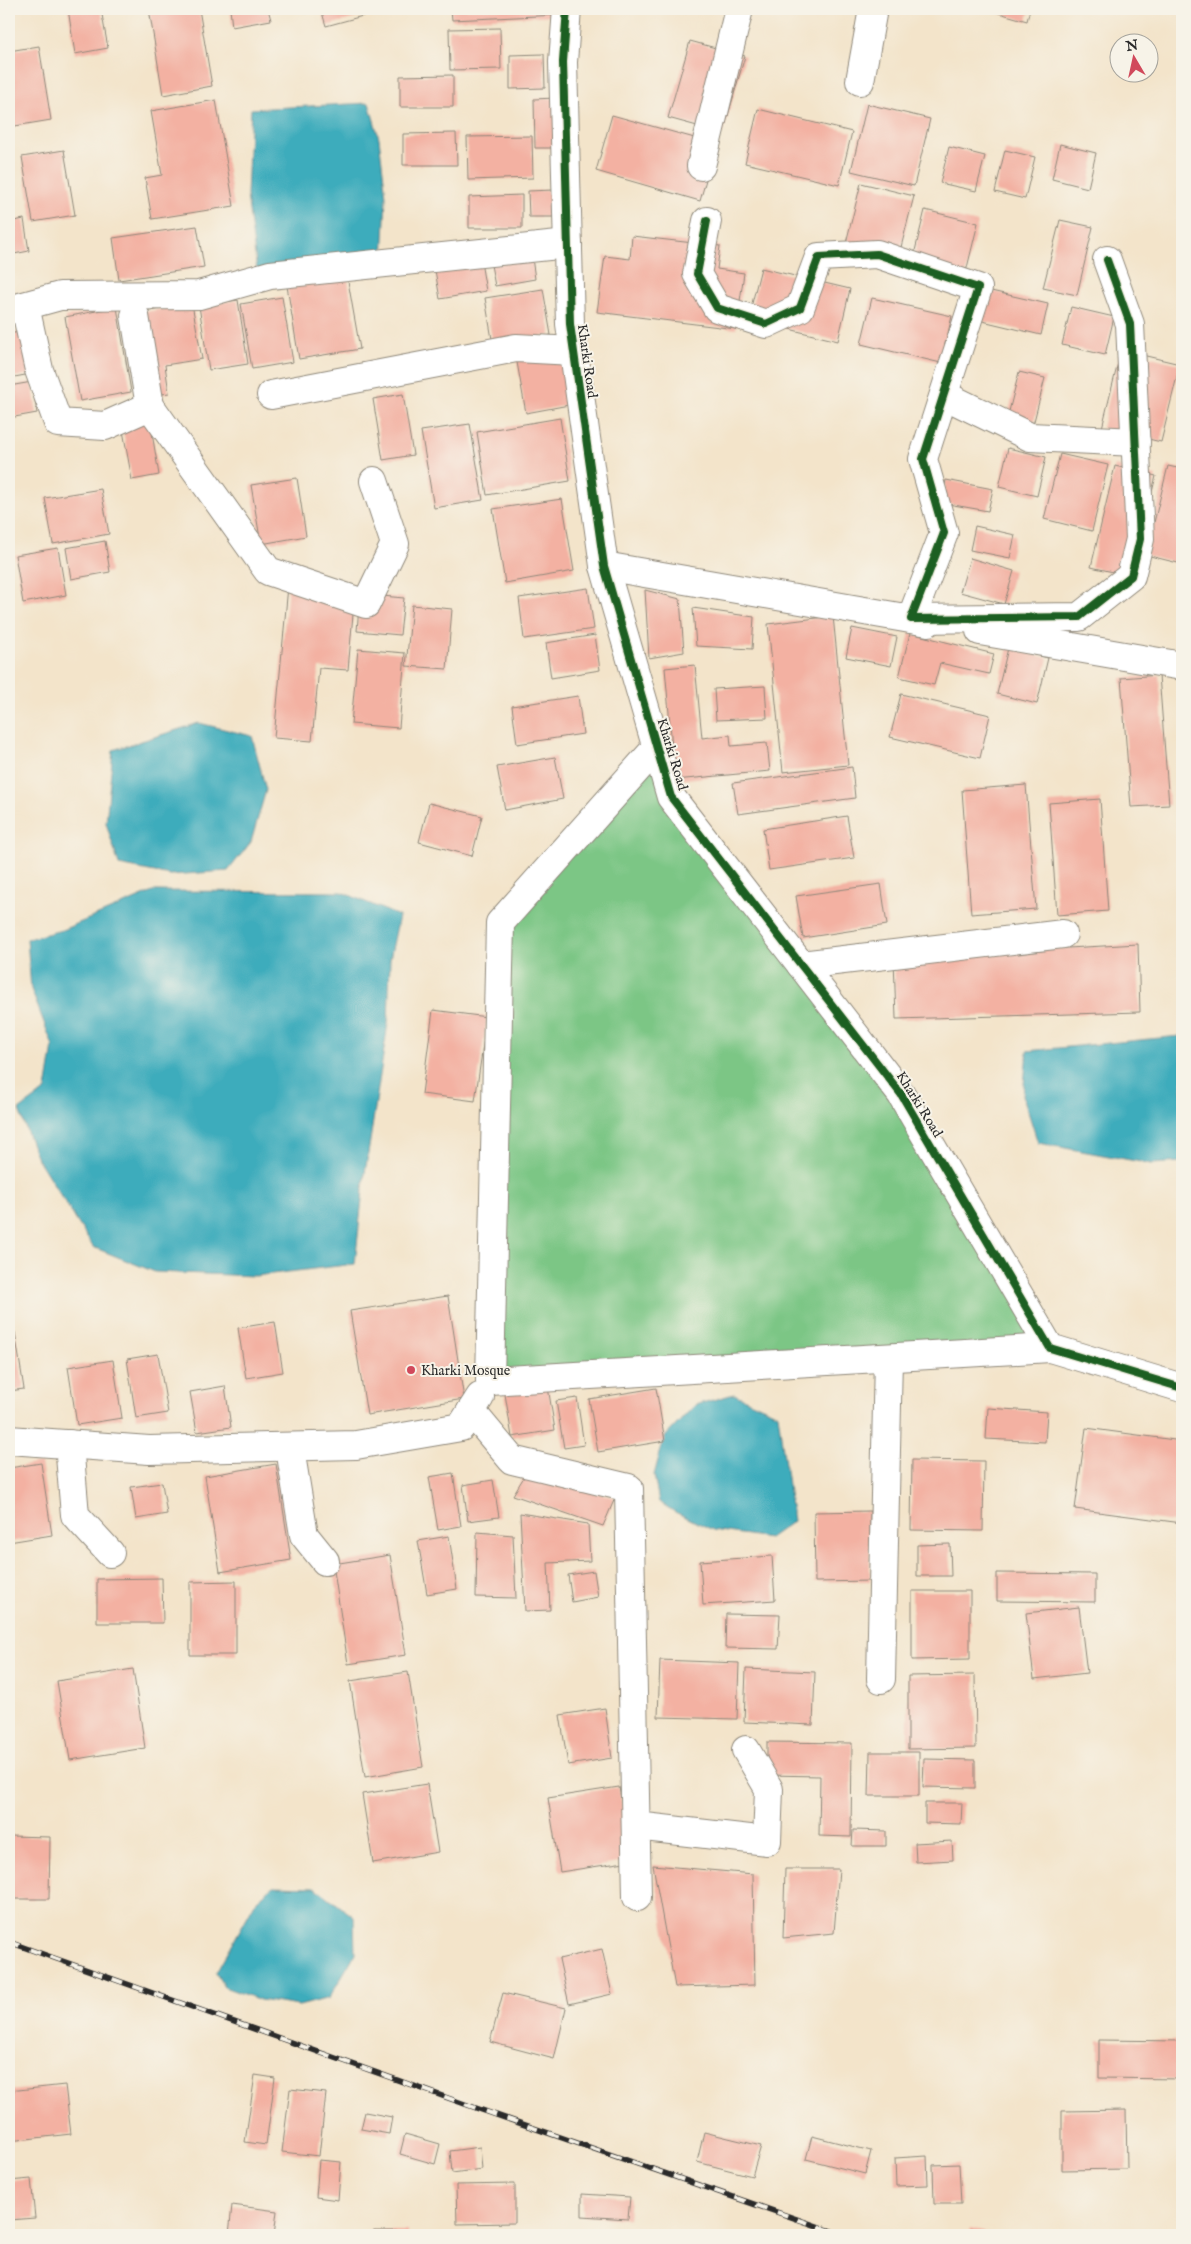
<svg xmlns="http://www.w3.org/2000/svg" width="1191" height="2244" font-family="'IM FELL English',serif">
  <rect width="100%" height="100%" fill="#f7f3e8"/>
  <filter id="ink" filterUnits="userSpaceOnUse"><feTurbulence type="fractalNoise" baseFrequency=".02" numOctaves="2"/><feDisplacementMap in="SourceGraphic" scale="10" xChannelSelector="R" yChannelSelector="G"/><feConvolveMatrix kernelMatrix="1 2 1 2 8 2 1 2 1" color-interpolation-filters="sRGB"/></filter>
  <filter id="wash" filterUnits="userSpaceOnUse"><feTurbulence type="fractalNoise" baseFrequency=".0096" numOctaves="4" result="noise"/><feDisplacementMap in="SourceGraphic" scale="20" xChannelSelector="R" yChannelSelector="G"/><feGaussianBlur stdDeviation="1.12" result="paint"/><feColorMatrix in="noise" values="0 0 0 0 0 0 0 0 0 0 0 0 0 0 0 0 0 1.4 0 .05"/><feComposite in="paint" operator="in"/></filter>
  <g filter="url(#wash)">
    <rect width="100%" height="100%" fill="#f3e4ca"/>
    <path fill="#7bc685" stroke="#537858" d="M655 755 896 1095 1041 1344 495 1376 508 925Z"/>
    <g fill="#3eacbc" stroke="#346c74">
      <path d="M369 103 379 138 386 197 383 260 257 271 247 195 251 109Z"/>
      <path d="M199 723 252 736 266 790 251 842 228 871 170 875 119 865 106 823 113 750Z"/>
      <path d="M155 891 342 892 399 916 390 959 388 1023 364 1180 355 1264 255 1276 155 1272 93 1247 36 1156 19 1110 46 1090 53 1046 31 989 27 939 62 930Z"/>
      <path d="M1180 1036 1182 1043V1162L1152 1164 1038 1143 1023 1096 1027 1051Z"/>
      <path d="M734 1394 778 1414 793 1521 769 1538 713 1530 675 1512 659 1502 654 1475 664 1438 695 1405Z"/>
      <path d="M273 1886 315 1887 354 1917 355 1954 329 1998 299 2006 260 2000 224 1987 216 1973 256 1901Z"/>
    </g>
    <g id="blocks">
      <g fill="#f3b1a2">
        <path d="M68 9H101L108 48 75 54Z"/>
        <path d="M149 9H199L212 86 163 95Z"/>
        <path d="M230 9H268L271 20 232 27Z"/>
        <path d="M321 9H381V11L326 26Z"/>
        <path d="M451 9H557L558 15 452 20Z"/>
        <path d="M985 9H1030L1027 21Z"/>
        <path d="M500 28 501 69 450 70 449 29Z"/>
        <path d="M690 41 745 56 723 133 668 118Z"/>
        <path d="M39 46 51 120 9 127V51Z"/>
        <path d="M544 54 545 88 510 89V55Z"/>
        <path d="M453 75V107H400V76Z"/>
        <path d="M555 98 556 148H535L534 99Z"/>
        <path d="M216 100 234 206 152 219 145 178 162 175 151 111Z"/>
        <path d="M867 104 930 119 914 186 851 171Z"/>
        <path d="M758 109 852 132 839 185 745 163Z"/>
        <path d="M612 115 716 144 700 201 596 171Z"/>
        <path d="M456 133 457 165H403V134Z"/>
        <path d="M532 136 533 178 468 180 467 137Z"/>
        <path d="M1060 144 1096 153 1088 188 1052 179Z"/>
        <path d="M949 147 985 156 976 191 940 183Z"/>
        <path d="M64 150 75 215 33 222 22 157Z"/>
        <path d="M1005 150 1035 157 1025 199 995 192Z"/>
        <path d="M861 183 914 196 898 259 845 247Z"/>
        <path d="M10 188 12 203H9V189Z"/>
        <path d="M553 190 554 217H529L528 191Z"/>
        <path d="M522 195V228H469V197Z"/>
        <path d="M925 210 978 223 965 276 912 263Z"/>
        <path d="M24 219 29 251 9 255V222Z"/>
        <path d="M1060 220 1093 227 1077 295 1043 288Z"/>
        <path d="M197 226 204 267 119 280 113 238Z"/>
        <path d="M632 236 720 246 717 269 744 273 736 329 597 312 605 256 630 259Z"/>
        <path d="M532 258 535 279 495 286 491 265Z"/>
        <path d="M481 262 486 291 440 299 435 270Z"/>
        <path d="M761 268 850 289 838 341 748 319Z"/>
        <path d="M346 270 360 349 299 359 286 280Z"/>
        <path d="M978 288 1048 304 1041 335 970 318Z"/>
        <path d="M543 289 551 335 493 345 485 298Z"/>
        <path d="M282 297 293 362 252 369 241 304Z"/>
        <path d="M872 298 952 316 941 363 861 344Z"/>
        <path d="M238 300 248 364 209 370 199 306Z"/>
        <path d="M192 304 202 359 165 365 169 393 141 397 126 315Z"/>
        <path d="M117 307 131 392 80 401 65 317Z"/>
        <path d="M1071 307 1114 317 1105 355 1062 345Z"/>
        <path d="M29 330 36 373 9 378V334Z"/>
        <path d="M559 343 569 405 526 413 515 351Z"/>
        <path d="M1121 350 1180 364 1161 442 1102 428Z"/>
        <path d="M1019 372 1045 378 1030 437 1004 431Z"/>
        <path d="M32 382 37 413 9 418V386Z"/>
        <path d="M403 394 413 455 383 460 373 399Z"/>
        <path d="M148 409 159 475 132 480 120 414Z"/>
        <path d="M560 418 570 481 487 495 477 432Z"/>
        <path d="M470 424 483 500 434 508 421 431Z"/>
        <path d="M1008 448 1046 457 1037 496 999 487Z"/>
        <path d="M1060 454 1108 465 1092 531 1044 519Z"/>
        <path d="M1115 466 1156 476 1131 576 1091 567Z"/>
        <path d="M1168 466 1182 469V564L1146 555Z"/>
        <path d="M297 478 306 536 261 544 251 485Z"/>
        <path d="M946 480 993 489 988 511 942 503Z"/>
        <path d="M101 489 109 534 53 544 45 498Z"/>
        <path d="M562 499 574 571 505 583 493 509Z"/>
        <path d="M975 526 1015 535 1010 558 970 550Z"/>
        <path d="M105 541 110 572 71 579 66 548Z"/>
        <path d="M58 548 66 595 23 603 15 555Z"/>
        <path d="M970 558 1014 571 1004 604 960 592Z"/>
        <path d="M288 586 355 592 348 670 319 668 312 741 274 738Z"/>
        <path d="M588 588 594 629 524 639 519 598Z"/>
        <path d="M645 590 680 599 684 652 649 658Z"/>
        <path d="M360 594 404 598 400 635 357 631Z"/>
        <path d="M412 605 452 609 447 669 406 666Z"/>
        <path d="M693 608 754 617 752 649 696 646Z"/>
        <path d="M833 616 848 765 783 772 768 624Z"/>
        <path d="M852 628 897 637 891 666 846 657Z"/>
        <path d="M910 633 994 654 989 674 940 663 934 685 899 677Z"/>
        <path d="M595 635 600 670 551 678 546 643Z"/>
        <path d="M1008 648 1048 658 1037 704 997 694Z"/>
        <path d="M358 649 405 653 399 728 351 724Z"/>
        <path d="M695 665 702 738 730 735 731 746 767 743 770 771 675 780 665 668Z"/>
        <path d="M1159 675 1169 805 1131 807 1121 678Z"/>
        <path d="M765 686 767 718 716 720 714 689Z"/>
        <path d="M901 694 990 715 980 758 890 737Z"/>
        <path d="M578 696 583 734 517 744 512 706Z"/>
        <path d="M555 757 563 799 505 810 497 767Z"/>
        <path d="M852 767 855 798 738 814 733 783Z"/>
        <path d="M1026 785 1036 909 971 914 962 790Z"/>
        <path d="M1100 799 1108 911 1057 915 1049 803Z"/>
        <path d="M429 803 482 816 472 856 419 842Z"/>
        <path d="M847 816 854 858 769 870 763 829Z"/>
        <path d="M881 884 887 925 803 938 796 896Z"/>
        <path d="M1138 944 1140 1012 896 1019 894 958Z"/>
        <path d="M433 1010 487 1017 475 1101 422 1094Z"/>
        <path d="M448 1296 464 1399 367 1415 350 1311Z"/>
        <path d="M275 1322 283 1372 246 1378 238 1328Z"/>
        <path d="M15 1332 24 1389 9 1391V1333Z"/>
        <path d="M158 1354 168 1413 136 1418 127 1359Z"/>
        <path d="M113 1360 122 1418 77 1425 68 1367Z"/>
        <path d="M225 1386 231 1427 197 1432 190 1392Z"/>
        <path d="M548 1387 555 1430 512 1437 505 1394Z"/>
        <path d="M656 1388 665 1441 598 1452 589 1399Z"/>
        <path d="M577 1398 584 1445 564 1448 556 1401Z"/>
        <path d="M988 1408 1047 1412 1045 1442 986 1439Z"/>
        <path d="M1086 1428 1182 1441V1523L1075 1509Z"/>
        <path d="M912 1460 984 1461 983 1531 911 1530Z"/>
        <path d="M41 1463 52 1535 9 1542V1468Z"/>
        <path d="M276 1464 291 1560 220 1572 205 1476Z"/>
        <path d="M527 1472 615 1498 603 1526 513 1495Z"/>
        <path d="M453 1473 461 1526 438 1530 429 1477Z"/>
        <path d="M493 1480 499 1517 468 1521 463 1485Z"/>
        <path d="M162 1483 167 1514 136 1519 131 1487Z"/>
        <path d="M870 1511V1581L815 1582 814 1512Z"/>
        <path d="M520 1513 588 1524 590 1561 548 1563 550 1610 525 1611Z"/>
        <path d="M477 1532 513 1535 516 1598 476 1597Z"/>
        <path d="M449 1536 457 1589 427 1594 418 1541Z"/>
        <path d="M950 1544 951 1576H917V1545Z"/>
        <path d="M390 1555 406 1655 348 1664 333 1564Z"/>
        <path d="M772 1556 775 1600 703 1605 700 1561Z"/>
        <path d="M594 1571 598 1597 572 1602 568 1575Z"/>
        <path d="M997 1573 1095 1574V1602L997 1601Z"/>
        <path d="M162 1578 163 1623H97V1579Z"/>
        <path d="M236 1581V1655H190V1582Z"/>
        <path d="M912 1591H970V1659L912 1660Z"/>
        <path d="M1079 1607 1087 1673 1034 1679 1026 1613Z"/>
        <path d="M726 1614 780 1615 778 1649 725 1648Z"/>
        <path d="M660 1660 739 1663 737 1719 658 1717Z"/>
        <path d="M133 1669 145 1748 70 1760 57 1681Z"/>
        <path d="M746 1669 815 1672 813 1725 744 1722Z"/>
        <path d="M408 1672 423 1767 365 1777 350 1681Z"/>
        <path d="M975 1675 976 1748 908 1749V1676Z"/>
        <path d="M605 1708 612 1758 568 1765 560 1715Z"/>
        <path d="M767 1742 852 1743 851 1837 819 1836 820 1776 767 1775Z"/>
        <path d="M870 1752H919V1796H869Z"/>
        <path d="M924 1759 975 1760V1788L923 1787Z"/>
        <path d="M427 1784 438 1852 373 1863 362 1794Z"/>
        <path d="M619 1787 631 1861 560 1872 548 1798Z"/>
        <path d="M925 1803H962L961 1824 925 1823Z"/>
        <path d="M853 1830 886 1831V1846H852Z"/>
        <path d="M9 1836 50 1837 49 1899H9Z"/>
        <path d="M952 1841 953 1860 916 1862 915 1843Z"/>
        <path d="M653 1865 753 1874 755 1985 675 1987Z"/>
        <path d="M785 1869H839L834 1933 783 1938Z"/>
        <path d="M602 1949 612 1994 569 2004 559 1959Z"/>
        <path d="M503 1993 566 2008 554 2059 490 2042Z"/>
        <path d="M1099 2040 1182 2041V2079L1099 2078Z"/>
        <path d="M255 2075 275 2078 266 2145 245 2142Z"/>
        <path d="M65 2085 71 2134 9 2141V2091Z"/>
        <path d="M290 2089 326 2093 319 2156 282 2152Z"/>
        <path d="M1126 2110 1127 2169 1062 2170V2111Z"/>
        <path d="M365 2112 392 2117 389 2134 361 2129Z"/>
        <path d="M704 2132 761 2146 752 2176 697 2162Z"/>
        <path d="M405 2134 440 2144 435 2164 400 2154Z"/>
        <path d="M812 2136 871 2151 865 2174 806 2159Z"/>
        <path d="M480 2147 482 2169 452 2173 450 2151Z"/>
        <path d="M927 2156 928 2185 896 2186 895 2158Z"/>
        <path d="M319 2160 341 2162 338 2200 316 2197Z"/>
        <path d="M959 2164 961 2204H934L933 2165Z"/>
        <path d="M31 2179 35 2218 9 2220V2181Z"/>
        <path d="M515 2184V2223L457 2224 456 2185Z"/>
        <path d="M582 2194 630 2197 628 2219 582 2216Z"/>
        <path d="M232 2205 277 2211 274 2235H229Z"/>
        <path d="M970 2229 992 2234V2235H968Z"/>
        <rect x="374" y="2231" width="33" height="4"/>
      </g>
    </g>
  </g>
  <g filter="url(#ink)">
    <use href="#blocks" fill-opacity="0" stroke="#8f887a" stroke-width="1"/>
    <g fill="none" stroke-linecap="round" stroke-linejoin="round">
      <defs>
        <g id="minor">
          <path d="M567 9 563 62 570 324 604 566 671 797 901 1094 1050 1348 1182 1388"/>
          <path d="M860 81 873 9"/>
          <path d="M701 166 739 9"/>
          <path d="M707 221 697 274 717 308 766 324 800 308 819 257 877 254 978 288 923 459 944 533 911 619 1079 617 1131 576 1140 539 1130 324 1107 260"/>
          <path d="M25 306 39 370 58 423 105 426 150 406 135 316"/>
          <path d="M9 310 60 296 199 295 270 275 568 244"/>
          <path d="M271 395 516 348 574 351"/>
          <path d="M944 395 1030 437 1136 442"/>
          <path d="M150 406 268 571 366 604 395 544 374 481"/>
          <path d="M604 566 928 622"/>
          <path d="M980 631 1182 666"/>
          <path d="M657 747 500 923 490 1381 1050 1348"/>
          <path d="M801 965 1063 934"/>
          <path d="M471 1411 512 1460 629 1488 637 1897"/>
          <path d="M9 1440 149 1450 356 1445 461 1427 480 1397"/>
          <path d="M69 1444 75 1515 110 1553"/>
          <path d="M292 1461 304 1535 325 1561"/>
          <path d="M881 1679 888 1358"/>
          <path d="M636 1826 767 1841 769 1789 746 1750"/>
        </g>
      </defs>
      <use href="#minor" stroke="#8f887a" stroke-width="30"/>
      <use href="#minor" stroke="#fff" stroke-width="28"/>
      <defs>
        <path id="rail" d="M9 1942 476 2108 843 2235"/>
      </defs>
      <use href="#rail" stroke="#2b2b2b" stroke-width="5.5"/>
      <use href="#rail" stroke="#f7f3e8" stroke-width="4" stroke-dasharray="11" stroke-linecap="butt"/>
      <defs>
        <g id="cycleway">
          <path d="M567 9 563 62 570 324 604 566 671 797 901 1094 1050 1348 1182 1388"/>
          <path d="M707 221 697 274 717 308 766 324 800 308 819 257 877 254 978 288 923 459 944 533 911 619 1079 617 1131 576 1140 539 1130 324 1107 260"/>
        </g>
      </defs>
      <use href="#cycleway" stroke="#f7f3e8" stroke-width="11"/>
      <use href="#cycleway" stroke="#1b5e20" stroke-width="8"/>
    </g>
  </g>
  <circle fill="#d1495b" stroke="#f7f3e8" stroke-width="2" cx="411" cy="1370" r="5"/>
  <g text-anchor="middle" stroke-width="4" stroke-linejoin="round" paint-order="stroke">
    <g font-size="14" fill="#2b2b2b" stroke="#f7f3e8">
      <text transform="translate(588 361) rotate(82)" y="5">Kharki Road</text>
      <text transform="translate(673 754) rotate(73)" y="5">Kharki Road</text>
      <text transform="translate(920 1104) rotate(58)" y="5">Kharki Road</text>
    </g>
    <g font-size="14" fill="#2b2b2b" stroke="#f7f3e8" text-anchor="start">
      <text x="421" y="1375">Kharki Mosque</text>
    </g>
  </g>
  <rect width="1191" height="2244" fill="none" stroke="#f7f3e8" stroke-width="30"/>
  <g transform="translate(1134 58) rotate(351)"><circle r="24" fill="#f7f3e8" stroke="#a5a39c"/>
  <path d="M0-4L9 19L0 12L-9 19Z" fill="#d1495b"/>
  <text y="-8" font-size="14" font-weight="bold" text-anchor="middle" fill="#2b2b2b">N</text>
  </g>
</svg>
